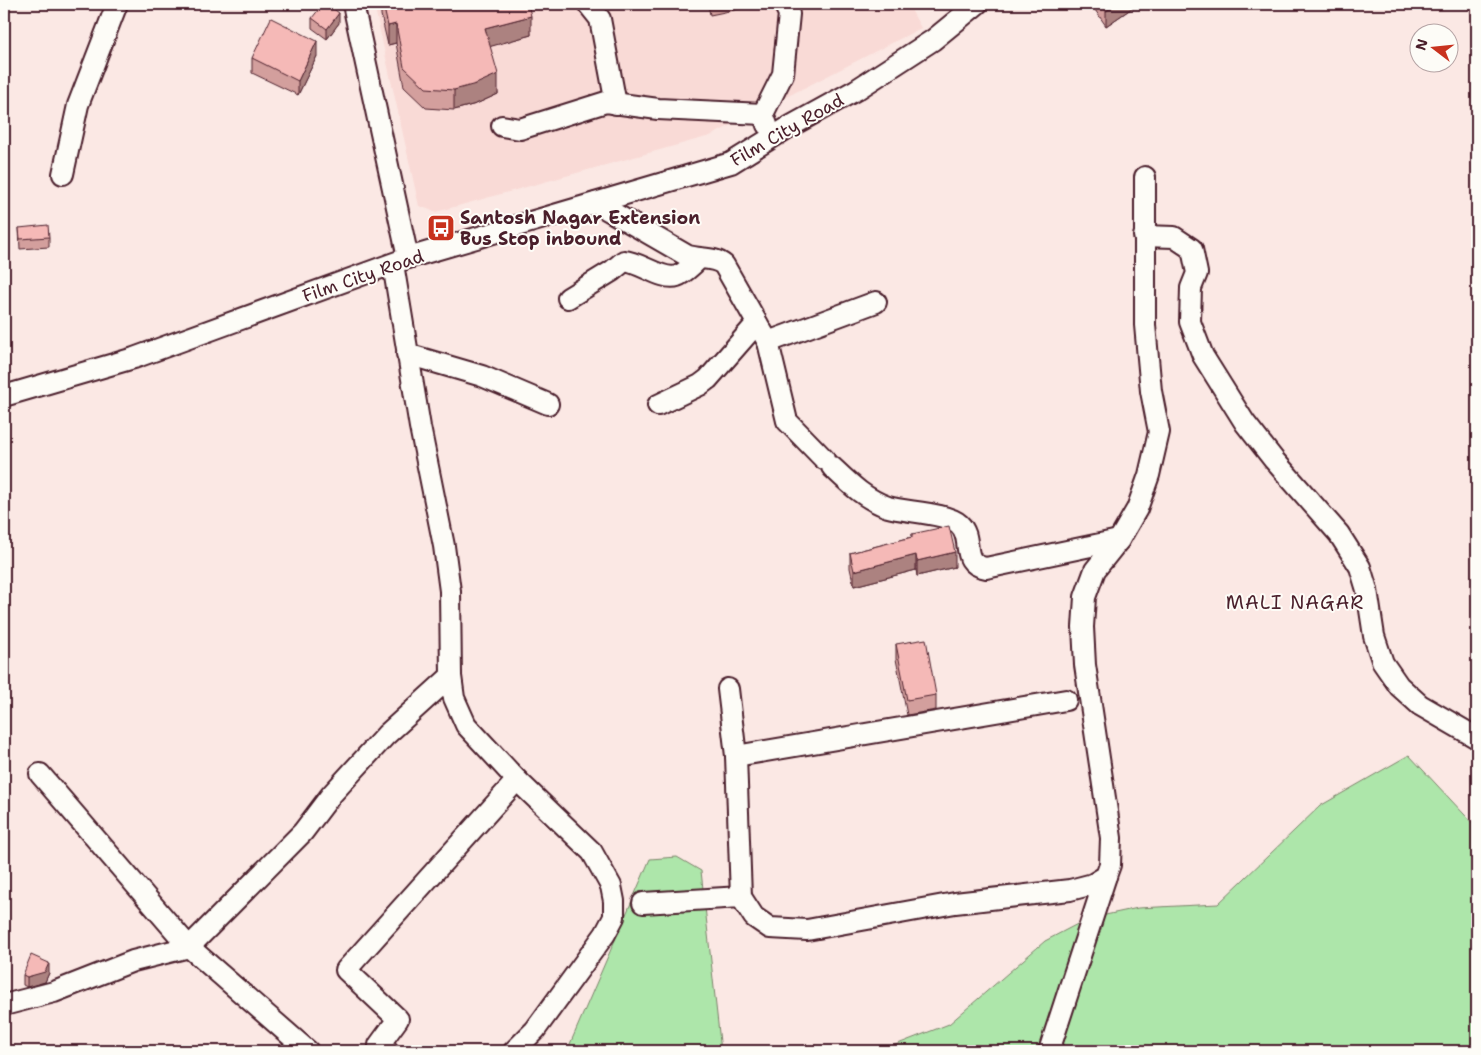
<svg xmlns="http://www.w3.org/2000/svg" width="1481" height="1055" font-family="'Shantell Sans',sans-serif">
  <rect width="100%" height="100%" fill="#fbe8e4"/>
  <filter id="ink" filterUnits="userSpaceOnUse"><feTurbulence type="fractalNoise" baseFrequency=".02" numOctaves="2"/><feDisplacementMap in="SourceGraphic" scale="10" xChannelSelector="R" yChannelSelector="G"/><feConvolveMatrix kernelMatrix="1 2 1 2 8 2 1 2 1" color-interpolation-filters="sRGB"/></filter>
  <g filter="url(#ink)">
    <path fill="#f9dad6" d="M374 4H908L921 28 710 136 436 212 419 206Z"/>
    <g fill="#ade6aa" stroke="#7c826a">
      <path d="M1409 755 1477 828V1051H880L949 1024 1045 941 1087 919 1138 908 1218 904 1320 806Z"/>
      <path d="M677 857 701 871 721 1051H567L650 859Z"/>
    </g>
    <g fill="none" stroke-linecap="round" stroke-linejoin="round">
      <defs>
        <g id="minor">
          <path d="M353 4 408 258"/>
          <path d="M588 4 600 19 616 104"/>
          <path d="M767 125 763 114 783 74 789 14 784 4"/>
          <path d="M502 126 520 129 606 102 658 109 763 114"/>
          <path d="M63 174 78 105 117 4"/>
          <path d="M596 203 686 255C698 260 714 256 724 265L768 342 787 421 824 459"/>
          <path d="M1144 236 1174 237 1192 249 1197 273 1191 288 1190 322 1203 356 1245 423 1274 460 1339 534 1360 567 1367 590 1374 636 1383 663 1399 686 1420 705 1477 738"/>
          <path d="M393 264 420 427 444 546 450 591 451 676 454 698 466 725 517 780 592 852 611 886 614 901V917L605 934 535 1030 514 1051"/>
          <path d="M568 298 612 271 624 261C640 262 663 281 677 276 684 274 692 265 699 259"/>
          <path d="M768 342 876 302"/>
          <path d="M407 354 482 376 548 404"/>
          <path d="M4 396 134 358 408 258 731 163 789 127 856 90 933 40 977 4"/>
          <path d="M658 405 700 385 708 379 757 323"/>
          <path d="M832 467C850 484 865 499 888 507 905 512 948 513 959 524 975 539 958 563 986 568L1119 540"/>
          <path d="M728 689 736 756 741 897"/>
          <path d="M736 756 1066 700"/>
          <path d="M40 774 189 947 308 1051"/>
          <path d="M643 903 741 897 754 917 770 928 807 930 955 903 1070 890 1093 884 1106 876 1110 865 1111 838 1085 665 1083 627 1085 597 1095 570 1119 540 1137 509 1149 475 1159 432 1151 391 1145 325V177"/>
          <path d="M4 1005 54 992 133 961 189 947 303 832 331 795 386 735 451 676"/>
          <path d="M388 1051 379 1045 398 1019 346 970 517 780"/>
          <path d="M1049 1051 1106 876"/>
        </g>
      </defs>
      <use href="#minor" stroke="#4a1f2b" stroke-width="24"/>
      <use href="#minor" stroke="#fdfcf7" stroke-width="20"/>
    </g>
    <g fill="#d39f9d" stroke="#4a1f2b">
      <path d="M381 4H528L531 35 490 46 498 94 476 104 454 110 426 108 404 87 396 43 388 45 381 15Z"/>
      <path d="M708 4H764L710 15Z"/>
      <path d="M1091 4H1138L1106 26Z"/>
      <path d="M312 18 339 23 327 39 312 28Z"/>
      <path d="M317 56 298 95 252 73V58Z"/>
      <path d="M19 228 49 237V247L20 249Z"/>
      <path d="M912 534 955 567 917 576 916 570 854 586 850 568V553L912 537Z"/>
      <path d="M896 644 936 695V710L907 715 896 659Z"/>
      <path d="M49 973 45 982 27 987 23 985V975Z"/>
    </g>
    <g fill="#ac8280" stroke="#4a1f2b">
      <path d="M1117 4H1138L1106 26V11Z"/>
      <path d="M339 13V23L327 39V29Z"/>
      <path d="M531 16V35L485 48V28Z"/>
      <path d="M396 24V43L388 45V26Z"/>
      <path d="M317 41V56L298 95V81Z"/>
      <path d="M498 74V94L476 104 454 110V90Z"/>
      <path d="M955 552V567L917 576V561Z"/>
      <path d="M916 555V570L854 586V571Z"/>
      <path d="M49 963V973L45 982 27 987V977Z"/>
    </g>
    <g fill="#f5b9b7" stroke="#4a1f2b">
      <path d="M323 4H327L339 13 327 29 312 18Z"/>
      <path d="M383 4H528L531 16 485 28 498 74 476 84 454 90 426 88 404 67 396 24 388 26Z"/>
      <path d="M1101 4H1117L1106 11Z"/>
      <path d="M271 18 317 41 298 81 252 58Z"/>
      <path d="M48 225 49 237 20 239 19 228Z"/>
      <path d="M949 526 955 552 917 561 916 555 854 571 850 553 912 537V534Z"/>
      <path d="M926 639 936 695 907 700 896 644Z"/>
      <path d="M31 955 49 963 45 972 27 977 23 975Z"/>
    </g>
  </g>
  <defs>
    <symbol id="bus-square" viewBox="-11 -11 22 22"><rect x="-9" y="-9" width="18" height="18" rx="4" fill="#c8321e" stroke="#fdfcf7"/><path d="M-5-6H5V4H4V6H2V4H-2V6H-4V4H-5ZM-3.5-4V0h7V-4ZM-3.5 1.2v1.5H-2V1.2ZM2 1.2v1.5H3.5V1.2Z" fill="#fff"/></symbol>
  </defs>
  <g fill-rule="evenodd">
    <use href="#bus-square" x="425" y="212" width="32" height="32"/>
  </g>
  <g text-anchor="middle" stroke-width="4" stroke-linejoin="round" paint-order="stroke">
    <g font-size="18" fill="#4a1f2b" stroke="#fdfcf7">
      <text transform="translate(787 130) rotate(-30)" y="6">Film City Road</text>
      <text transform="translate(363 276) rotate(-19)" y="6">Film City Road</text>
    </g>
    <g font-size="18" font-weight="bold" fill="#4a1f2b" stroke="#fdfcf7" text-anchor="start">
      <text x="460" y="224">Santosh Nagar Extension<tspan x="460" dy="21">Bus Stop inbound</tspan></text>
    </g>
    <g font-size="19" letter-spacing="1" fill="#4a1f2b" stroke="#fdfcf7">
      <text x="1295" y="609">MALI NAGAR</text>
    </g>
  </g>
  <rect width="1481" height="1055" fill="none" stroke="#fdfcf7" stroke-width="20"/>
  <rect x="10" y="10" width="1461" height="1035" fill="none" stroke="#4a1f2b" stroke-width="2" filter="url(#ink)"/>
  <g transform="translate(1434 48) rotate(286)"><circle r="24" fill="#fdfcf7" stroke="#b5a4a5"/>
  <path d="M0-4L9 19L0 12L-9 19Z" fill="#c8321e"/>
  <text y="-8" font-size="14" font-weight="bold" text-anchor="middle" fill="#4a1f2b">N</text>
  </g>
</svg>
